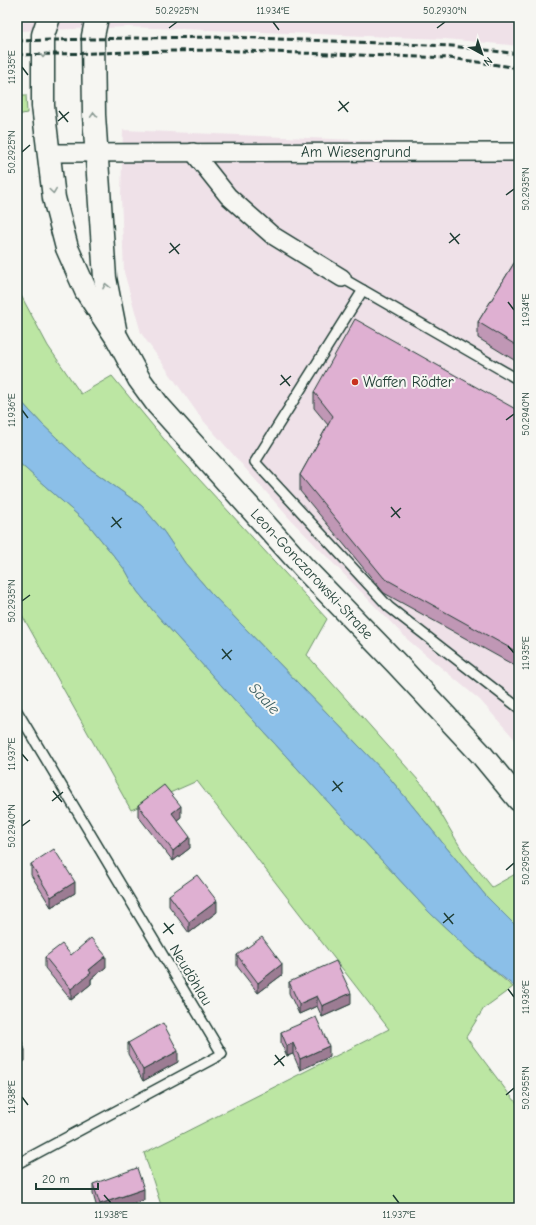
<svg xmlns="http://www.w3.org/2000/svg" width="536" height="1225" font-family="'Comic Neue',sans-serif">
  <rect width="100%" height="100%" fill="#f6f6f2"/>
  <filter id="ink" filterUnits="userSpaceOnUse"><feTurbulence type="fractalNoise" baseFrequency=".025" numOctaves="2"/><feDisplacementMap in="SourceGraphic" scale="8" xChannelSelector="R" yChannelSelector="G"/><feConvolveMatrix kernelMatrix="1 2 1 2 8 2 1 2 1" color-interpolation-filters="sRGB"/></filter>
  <g filter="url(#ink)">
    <g fill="#efe1e8">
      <path d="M17 17H519V46L445 39 128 27 17 31Z"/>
      <path d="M123 130 519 147V744L480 700 408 640 289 518 201 418 141 333 124 272 121 195Z"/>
    </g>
    <g fill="#bce6a3" stroke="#6e926c">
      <path d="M17 95H26L27 113 17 115Z"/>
      <path d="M17 288 48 346 81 394 112 376 177 455 327 619 307 655 427 790 462 850 492 887 519 872V929L486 896 388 776 211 593 185 563 164 532 142 506 89 468 42 424 17 397Z"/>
      <path d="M17 461 89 525 126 571 137 591 155 613 429 912 470 951 513 987 484 1008 466 1037 509 1094 519 1105V1208H162L144 1153 389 1029 197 781 131 810 17 606Z"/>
    </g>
    <path fill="#8bbfe8" stroke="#608ba0" d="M17 397 42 424 89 468 142 506 164 532 185 563 211 593 388 776 486 896 519 929V990L470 951 429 912 155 613 137 591 126 571 89 525 17 461Z"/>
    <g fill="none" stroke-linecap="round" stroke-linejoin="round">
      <defs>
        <g id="lane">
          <path d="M342 278 519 380"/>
          <path d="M363 290 255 462 389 607 519 708"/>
          <path d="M17 711 222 1054 17 1164"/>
        </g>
        <g id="street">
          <path d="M193 152 228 196 272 235 342 278"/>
          <path d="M48 153 519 152"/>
        </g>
        <g id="secondary">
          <path d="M49 17 43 35V106L54 198 67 248 86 291 117 338 139 379 158 405 305 569 396 663 481 754 519 800"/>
          <path d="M97 17 93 36 94 115 105 278 115 329"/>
        </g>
      </defs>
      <use href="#lane" stroke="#1f3d34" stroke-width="12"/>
      <use href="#street" stroke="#1f3d34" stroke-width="20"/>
      <use href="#secondary" stroke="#1f3d34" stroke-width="25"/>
      <use href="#lane" stroke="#f6f6f2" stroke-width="9"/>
      <use href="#street" stroke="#f6f6f2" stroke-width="17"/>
      <use href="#secondary" stroke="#f6f6f2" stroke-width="22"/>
      <g stroke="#1f3d34" stroke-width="3" stroke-dasharray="6 3" stroke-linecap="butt">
        <path d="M17 41 130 38 231 37 452 46 519 54"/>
        <path d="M17 55 211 50 450 58 519 68"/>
      </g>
    </g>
    <g fill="#c097b5" stroke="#1f3d34">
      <path d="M519 255V363L478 338V322Z"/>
      <path d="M314 392 519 411V668L384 593 300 491V475L328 425 314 408Z"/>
      <path d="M138 805 181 817 177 820 190 848 173 861 138 816Z"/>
      <path d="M31 864 75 893 51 907 31 875Z"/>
      <path d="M169 895 217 912 189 933 169 906Z"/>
      <path d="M71 955 106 967 91 979V984L71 1000 45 968V957Z"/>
      <path d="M237 955 282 975 258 993 237 966Z"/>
      <path d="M289 982 351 1004 322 1017 317 1006 299 1014 289 993Z"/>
      <path d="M281 1032 329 1057 300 1070 293 1054 287 1056 281 1043Z"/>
      <path d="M128 1043 178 1062 143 1081 128 1054Z"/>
      <path d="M93 1184 144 1200 121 1208H97L93 1194Z"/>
    </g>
    <g fill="#9c7b93" stroke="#1f3d34">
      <path d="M181 806V817L172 824V813Z"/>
      <path d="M190 837V848L173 861V851Z"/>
      <path d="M75 882V893L51 907V897Z"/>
      <path d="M217 901V912L189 933V922Z"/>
      <path d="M106 956V967L91 979V984L71 1000V989L89 970Z"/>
      <path d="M282 964V975L258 993V983Z"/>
      <path d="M351 993V1004L322 1017V1006Z"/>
      <path d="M317 996V1006L299 1014V1004Z"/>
      <path d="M293 1043V1054L287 1056V1046Z"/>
      <path d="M329 1046V1057L300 1070V1059Z"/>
      <path d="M25 1050V1061L17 1064V1053Z"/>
      <path d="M178 1051V1062L143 1081V1070Z"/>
      <path d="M144 1189V1200L121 1208H100V1204Z"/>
    </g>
    <g fill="#dfb0d2" stroke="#1f3d34">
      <path d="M519 255V347L478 322Z"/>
      <path d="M355 319 519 411V653L384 578 300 475 333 416 314 392Z"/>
      <path d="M164 785 181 806 172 813 190 837 173 851 138 805Z"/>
      <path d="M54 849 75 882 51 897 31 864Z"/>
      <path d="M197 875 217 901 189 922 169 895Z"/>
      <path d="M262 937 282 964 258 983 237 955Z"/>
      <path d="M91 938 106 956 89 970 91 973 71 989 45 957 62 944 71 955Z"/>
      <path d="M336 961 351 993 322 1006 317 996 299 1004 289 982Z"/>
      <path d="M316 1017 329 1046 300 1059 293 1043 287 1046 281 1032Z"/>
      <path d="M163 1023 178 1051 143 1070 128 1043Z"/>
      <path d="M17 1027 25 1050 17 1053Z"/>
      <path d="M137 1168 144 1189 100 1204 93 1184Z"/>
    </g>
    <defs><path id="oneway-chevron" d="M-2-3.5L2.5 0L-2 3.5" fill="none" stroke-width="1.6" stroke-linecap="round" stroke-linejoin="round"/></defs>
    <g stroke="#8a9a93">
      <use href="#oneway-chevron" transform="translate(43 55) rotate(90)"/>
      <use href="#oneway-chevron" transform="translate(94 115) rotate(-92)"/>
      <use href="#oneway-chevron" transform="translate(53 191) rotate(82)"/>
      <use href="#oneway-chevron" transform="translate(106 286) rotate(-102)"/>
    </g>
  </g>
  <path fill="none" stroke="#1f3d34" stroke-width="1.5" d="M273 22 279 30M169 28 177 22M437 28 445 22M22 67 28 75M339 101 348 112M59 111 68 122M338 111 349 102M58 121 69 112M22 152 30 145M506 195 514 189M450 233 459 244M170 243 179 254M449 243 460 234M169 253 180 244M508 302 514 310M281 375 290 386M280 385 291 376M22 410 28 418M506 420 514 414M391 507 400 518M112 517 121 528M391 517 401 508M111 527 122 518M22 601 30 595M508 646 514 653M222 649 231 660M222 659 232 650M22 754 28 761M333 781 342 792M53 791 62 802M332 791 343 782M52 801 63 792M22 826 30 820M506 870 514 863M444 913 453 924M164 923 173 934M443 923 454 914M163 933 174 924M508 989 514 997M275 1055 284 1066M274 1065 285 1056M506 1095 514 1088M22 1097 28 1105M104 1195 111 1203M393 1195 399 1203"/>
  <circle fill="#c8321e" stroke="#f6f6f2" stroke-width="1.5" cx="355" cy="382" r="4"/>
  <g text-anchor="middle" stroke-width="4" stroke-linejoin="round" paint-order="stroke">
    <g font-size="15" fill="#1f3d34" stroke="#f6f6f2">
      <text x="356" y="157">Am Wiesengrund</text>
      <text transform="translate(312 574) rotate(47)" y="5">Leon-Gonczarowski-Straße</text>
      <text transform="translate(191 975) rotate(59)" y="5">Neudöhlau</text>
    </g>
    <g font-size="15" fill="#1f3d34" stroke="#f6f6f2" text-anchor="start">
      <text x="363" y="387">Waffen Rödter</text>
    </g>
    <g font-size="16" font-style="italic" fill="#3a5e61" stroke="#f6f6f2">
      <text transform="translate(265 698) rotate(47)" y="6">Saale</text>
    </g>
  </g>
  <rect width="536" height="1225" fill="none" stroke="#f6f6f2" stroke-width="44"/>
  <g transform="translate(482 54) rotate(140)" stroke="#f6f6f2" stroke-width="3" paint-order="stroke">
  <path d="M0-3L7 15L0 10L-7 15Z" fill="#1f3d34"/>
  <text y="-6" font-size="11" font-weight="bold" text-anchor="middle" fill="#1f3d34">N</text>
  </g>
  <path d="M36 1183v6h62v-6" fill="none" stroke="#1f3d34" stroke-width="2"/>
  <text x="42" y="1183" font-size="12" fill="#1f3d34" stroke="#f6f6f2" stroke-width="3" paint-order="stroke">20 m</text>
  <rect x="22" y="22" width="492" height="1181" fill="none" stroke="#1f3d34" stroke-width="1.5"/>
  <g font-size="10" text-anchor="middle" fill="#1f3d34">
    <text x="177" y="14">50.2925°N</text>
    <text x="273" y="14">11.934°E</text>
    <text x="445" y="14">50.2930°N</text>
    <text transform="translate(11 67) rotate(-90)" y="4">11.935°E</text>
    <text transform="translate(11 152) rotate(-90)" y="4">50.2925°N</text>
    <text transform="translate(525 189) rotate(-90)" y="4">50.2935°N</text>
    <text transform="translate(525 310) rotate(-90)" y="4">11.934°E</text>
    <text transform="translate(11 410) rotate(-90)" y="4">11.936°E</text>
    <text transform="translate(525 414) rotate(-90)" y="4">50.2940°N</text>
    <text transform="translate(11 601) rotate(-90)" y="4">50.2935°N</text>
    <text transform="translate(525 653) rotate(-90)" y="4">11.935°E</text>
    <text transform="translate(11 754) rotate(-90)" y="4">11.937°E</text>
    <text transform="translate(11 826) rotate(-90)" y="4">50.2940°N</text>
    <text transform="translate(525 863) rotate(-90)" y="4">50.2950°N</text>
    <text transform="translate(525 997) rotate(-90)" y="4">11.936°E</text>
    <text transform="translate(525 1088) rotate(-90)" y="4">50.2955°N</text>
    <text transform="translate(11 1097) rotate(-90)" y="4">11.938°E</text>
    <text x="111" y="1218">11.938°E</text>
    <text x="399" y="1218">11.937°E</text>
  </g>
</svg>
